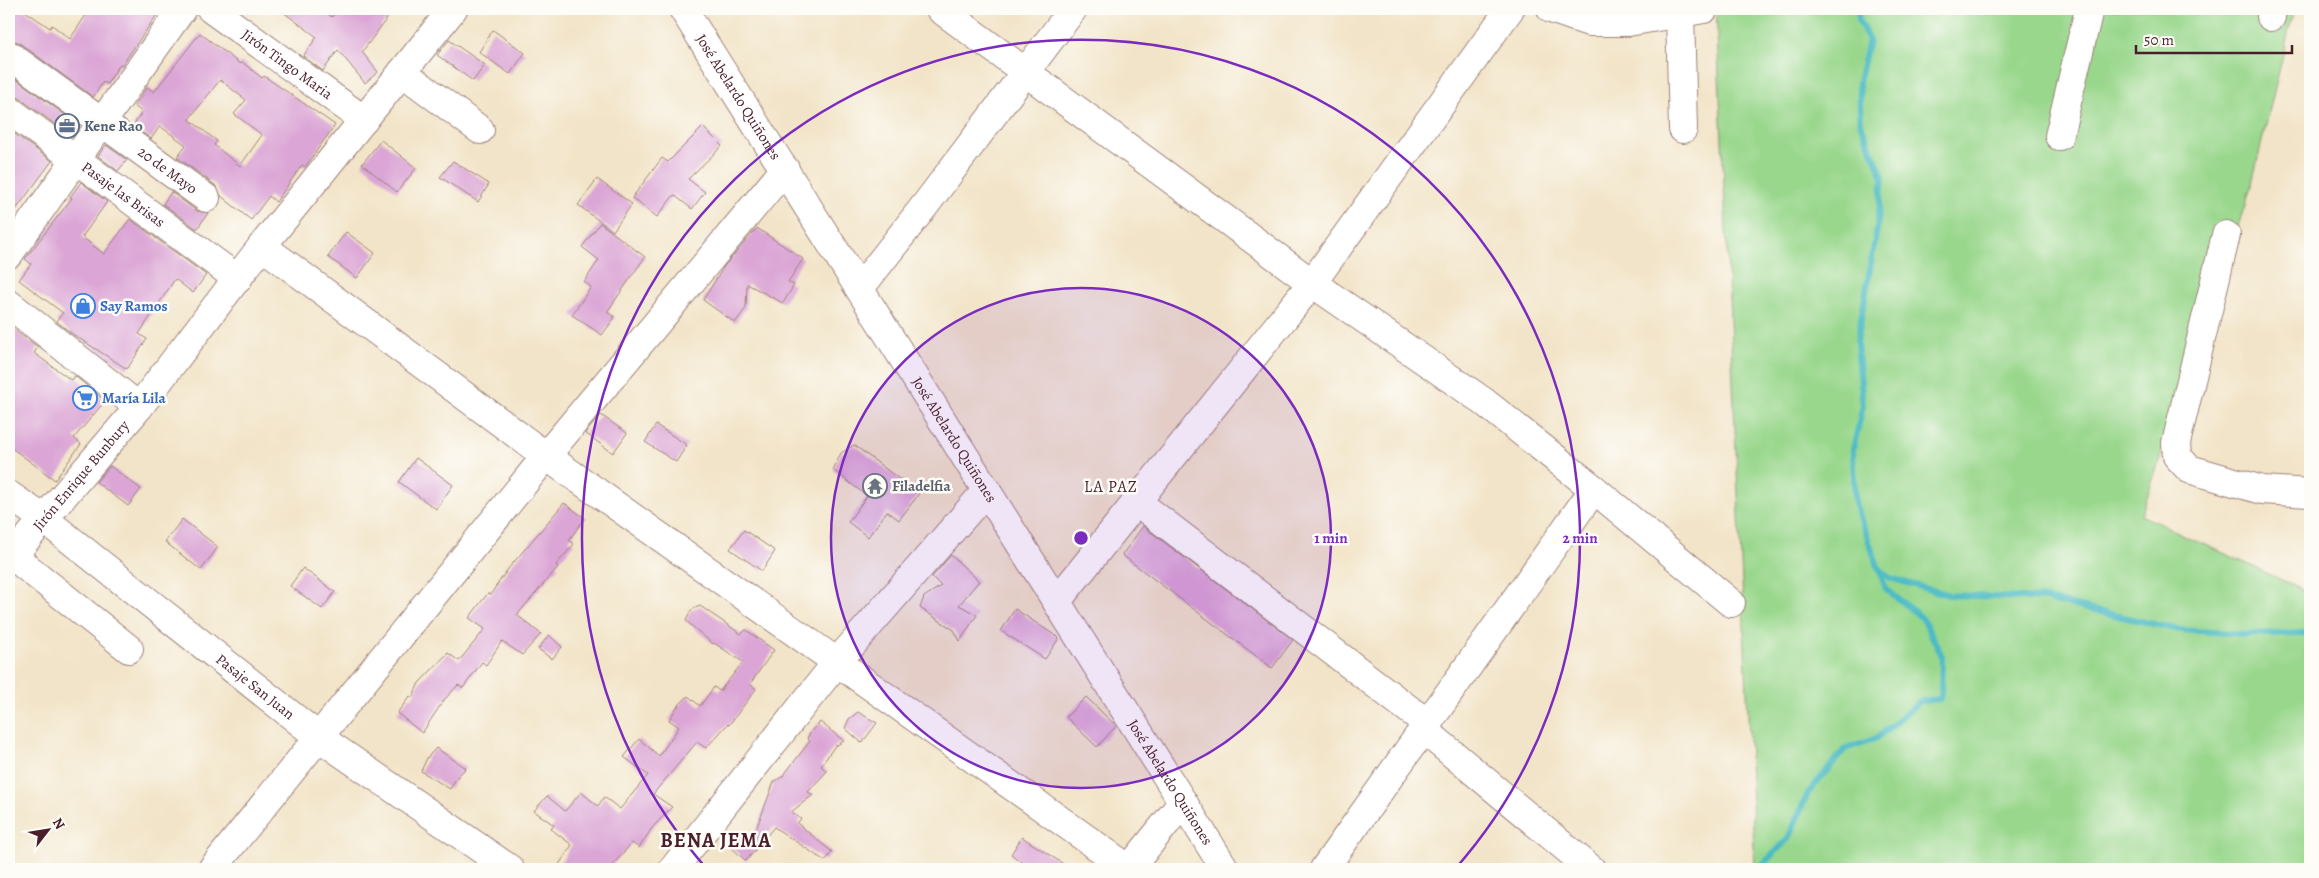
<svg xmlns="http://www.w3.org/2000/svg" width="2319" height="878" font-family="Alegreya,serif">
  <rect width="100%" height="100%" fill="#fdfcf7"/>
  <filter id="ink" filterUnits="userSpaceOnUse"><feTurbulence type="fractalNoise" baseFrequency=".02" numOctaves="2"/><feDisplacementMap in="SourceGraphic" scale="10" xChannelSelector="R" yChannelSelector="G"/><feConvolveMatrix kernelMatrix="1 2 1 2 8 2 1 2 1" color-interpolation-filters="sRGB"/></filter>
  <filter id="wash" filterUnits="userSpaceOnUse"><feTurbulence type="fractalNoise" baseFrequency=".0096" numOctaves="4" result="noise"/><feDisplacementMap in="SourceGraphic" scale="20" xChannelSelector="R" yChannelSelector="G"/><feGaussianBlur stdDeviation="1.12" result="paint"/><feColorMatrix in="noise" values="0 0 0 0 0 0 0 0 0 0 0 0 0 0 0 0 0 1.4 0 .05"/><feComposite in="paint" operator="in"/></filter>
  <g filter="url(#wash)">
    <rect width="100%" height="100%" fill="#f2e4c8"/>
    <path fill="#99d78c" stroke="#727b5c" d="M1716 9H2294L2251 187 2141 515 2310 593V869H1755Z"/>
    <g fill="none" stroke-linecap="round" stroke-linejoin="round">
      <g stroke="#4dbbc4" stroke-width="6">
        <path d="M1880 570 1890 578 1949 595 2044 599 2180 630 2246 634 2310 633"/>
        <path d="M1758 869 1788 839 1808 793 1845 749 1877 738 1920 701 1941 699 1942 656 1923 619 1886 589 1855 503 1853 449 1863 406 1857 343 1877 229 1883 177 1861 125 1859 82 1869 40 1859 21 1858 9"/>
      </g>
    </g>
    <g id="blocks">
      <g fill="#dba6d6" fill-rule="evenodd">
        <path d="M9 9H22L50 28 52 25 70 39 90 9H161L122 65 120 64 107 84 103 82 93 97 18 42 9 40Z"/>
        <path d="M279 9H321L332 17 338 9H394L362 52 378 72 365 83 338 50 323 71 303 56 317 37Z"/>
        <path d="M493 30 525 53 510 74 479 52Z"/>
        <path d="M200 33 240 64 242 62 262 78 264 76 335 125 305 167 302 165 276 202 269 196 251 220 221 196 215 185 177 157 186 145 160 126 151 139 133 126 142 112 134 106 147 87 154 92ZM220 80 246 100 234 114 262 135 240 166 214 145 217 141 189 119Z"/>
        <path d="M449 40 485 65 473 81 437 55Z"/>
        <path d="M9 74 79 125 71 136 18 97 9 95Z"/>
        <path d="M703 127 722 146 688 179 705 192 692 209 674 195 657 217 632 198 662 158 668 162Z"/>
        <path d="M12 132 52 161 9 219V136Z"/>
        <path d="M381 140 416 168 397 192 362 164Z"/>
        <path d="M106 145 127 160 118 171 98 156Z"/>
        <path d="M453 161 489 184 478 202 440 177Z"/>
        <path d="M597 179 632 204 613 231 578 205Z"/>
        <path d="M81 182 107 202 82 237 104 254 130 219 206 275 193 293 175 279 139 334 147 339 127 369 74 335 56 321 63 313 19 280 31 264 25 259 72 198 70 197Z"/>
        <path d="M171 192 197 211 208 213 197 229 163 204Z"/>
        <path d="M600 223 645 257 607 312 615 317 602 335 572 315 591 287 584 282 599 260 582 247Z"/>
        <path d="M757 228 803 259 788 282 794 285 783 303 747 284 746 308 735 323 703 300 725 265Z"/>
        <path d="M346 232 375 253 357 278 328 257Z"/>
        <path d="M9 326 38 347 34 353 71 380 75 376 105 401 74 438 81 444 55 480 9 446Z"/>
        <path d="M601 415 627 433 613 453 585 433Z"/>
        <path d="M656 425 687 445 676 462 645 442Z"/>
        <path d="M854 445 919 494 899 520 887 511 868 537 848 522 867 496 833 470 841 453Z"/>
        <path d="M416 458 453 485 436 509 399 482Z"/>
        <path d="M110 466 141 489 128 506 96 482Z"/>
        <path d="M564 503 585 518 569 540 574 544 556 565 558 567 517 615 541 634 522 655 502 641 486 665 482 662 463 688 458 685 444 700 422 733 397 713 410 696 412 698 419 683 448 653 459 661 485 629 469 618 488 593 490 595 508 569Z"/>
        <path d="M182 519 218 547 201 570 165 542Z"/>
        <path d="M1143 526 1293 640 1272 668 1122 555Z"/>
        <path d="M744 530 775 551 762 571 730 549Z"/>
        <path d="M951 555 979 581 959 605 977 615 960 641 954 630 920 608 924 597 941 586 932 577Z"/>
        <path d="M303 568 335 592 322 609 290 586Z"/>
        <path d="M700 606 741 634 746 630 774 650 750 684 756 689 729 725 728 724 706 748 697 742 653 794 672 807 652 828 639 848 632 843 609 869H556L572 845 551 829 554 825 534 811 547 796 565 811 581 792 598 806 604 797 620 809 648 775 624 757 639 739 659 756 679 727 669 720 677 707 688 696 700 706 714 687 720 691 743 662 714 643 713 644 686 621 691 610Z"/>
        <path d="M1015 609 1059 638 1045 659 1001 631Z"/>
        <path d="M549 635 562 647 552 659 538 649Z"/>
        <path d="M1086 697 1116 726 1097 747 1066 717Z"/>
        <path d="M858 712 877 723 862 743 845 728 849 719Z"/>
        <path d="M820 722 844 741 834 747 821 766 827 771 808 792 813 795 791 812 801 819 797 823 832 852 825 861 774 827 746 861 732 848 744 834 752 840 774 782 783 776 810 741 807 738 813 729Z"/>
        <path d="M436 748 466 768 457 777 450 789 421 771 427 758Z"/>
        <path d="M1022 837 1071 869H1030L1011 854Z"/>
      </g>
    </g>
  </g>
  <g filter="url(#ink)">
    <use href="#blocks" fill-opacity="0" stroke="#9e827a" stroke-width="1"/>
    <g fill="none" stroke-linecap="round" stroke-linejoin="round">
      <defs>
        <g id="minor">
          <path id="s1" d="M211 9 364 120"/>
          <path id="s2" d="M683 9 1225 869"/>
          <path d="M940 9 1312 283 1483 401 1594 489 1731 603"/>
          <path d="M1551 9 1589 22H1628L1704 9"/>
          <path d="M1680 14 1683 129"/>
          <path d="M2271 17 2272 9"/>
          <path id="s3" d="M9 55 206 198"/>
          <path d="M402 72 480 130"/>
          <path id="s4" d="M9 110 238 279"/>
          <path d="M2059 136 2089 9"/>
          <path d="M2226 235 2176 443 2177 456 2189 469 2262 490 2310 493"/>
          <path d="M262 246 546 456 1129 869"/>
          <path d="M9 254 182 9"/>
          <path d="M860 288 926 204 1073 9"/>
          <path d="M9 304 139 407"/>
          <path id="s5" d="M9 495 44 519 320 738 510 869"/>
          <path d="M1137 502 1428 724"/>
          <path d="M9 553 129 649"/>
          <path id="s6" d="M9 560 139 407 262 246 453 9"/>
          <path d="M1057 601 1312 283 1510 9"/>
          <path d="M1424 730 1591 869"/>
          <path d="M212 869 546 456 785 169"/>
          <path d="M673 869 837 662 987 490"/>
          <path d="M1129 869 1183 802"/>
          <path d="M1324 869 1594 489"/>
        </g>
      </defs>
      <use href="#minor" stroke="#9e827a" stroke-width="30"/>
      <use href="#minor" stroke="#fff" stroke-width="28"/>
    </g>
  </g>
  <circle cx="1081" cy="538" r="250" fill="#7b2cbf" fill-opacity=".12"/>
  <g fill="none" stroke="#7b2cbf" stroke-width="2.5">
    <circle cx="1081" cy="538" r="250"/>
    <path d="M707 869A499 499 0 1 1 1455 869"/>
  </g>
  <defs>
    <symbol id="office-ring" viewBox="-11 -11 22 22"><circle r="9.5" fill="#fdfcf7" stroke="#5c6f8a" stroke-width="1.5"/><path d="M-6-3h4V-5.5h4V-3h4V5H-6ZM-1-4.5V-3h2v-1.5ZM-6 0V1H6V0Z" fill="#5c6f8a"/></symbol>
    <symbol id="shop-ring" viewBox="-11 -11 22 22"><circle r="9.5" fill="#fdfcf7" stroke="#3f7fe0" stroke-width="1.5"/><path d="M-5-2.5h2.3a2.7 3.5 0 0 1 5.4 0H5L5.5 6h-11ZM-1.5-2.5h3a1.5 2.3 0 0 0-3 0Z" fill="#3f7fe0"/></symbol>
    <symbol id="supermarket-ring" viewBox="-11 -11 22 22"><circle r="9.5" fill="#fdfcf7" stroke="#3f7fe0" stroke-width="1.5"/><path d="M-6-5.5h2.5l.6 2H6L4.5 2H-2.5L-4.4-4H-6ZM-1.5 3.2a1.3 1.3 0 1 0 .1 0ZM3 3.2a1.3 1.3 0 1 0 .1 0Z" fill="#3f7fe0"/></symbol>
    <symbol id="temple-ring" viewBox="-11 -11 22 22"><circle r="9.5" fill="#fdfcf7" stroke="#6b7280" stroke-width="1.5"/><path d="M0-6L5-2H3V0L6.5 2.5H4V6H1.5V3h-3V6H-4V2.5H-6.5L-3 0V-2H-5Z" fill="#6b7280"/></symbol>
  </defs>
  <g fill-rule="evenodd">
    <use href="#office-ring" x="53" y="112" width="28" height="28"/>
    <use href="#shop-ring" x="69" y="292" width="28" height="28"/>
    <use href="#supermarket-ring" x="71" y="384" width="28" height="28"/>
    <use href="#temple-ring" x="861" y="472" width="28" height="28"/>
  </g>
  <g text-anchor="middle" stroke-width="5" stroke-linejoin="round" paint-order="stroke">
    <g font-size="15" fill="#4a1f2b" stroke="#fdfcf7">
      <text dy="5" stroke="none"><textPath href="#s1" startOffset="94">Jirón Tingo Maria</textPath></text>
      <text dy="5" stroke="none"><textPath href="#s2" startOffset="104">José Abelardo Quiñones</textPath></text>
      <text dy="5" stroke="none"><textPath href="#s3" startOffset="196">20 de Mayo</textPath></text>
      <text dy="5" stroke="none"><textPath href="#s4" startOffset="142">Pasaje las Brisas</textPath></text>
      <text dy="5" stroke="none"><textPath href="#s2" startOffset="509">José Abelardo Quiñones</textPath></text>
      <text dy="5" stroke="none"><textPath href="#s6" startOffset="111">Jirón Enrique Bunbury</textPath></text>
      <text dy="5" stroke="none"><textPath href="#s5" startOffset="312">Pasaje San Juan</textPath></text>
      <text dy="5" stroke="none"><textPath href="#s2" startOffset="914">José Abelardo Quiñones</textPath></text>
    </g>
    <g font-size="15" font-weight="bold" fill="#4e5e75" stroke="#fdfcf7" text-anchor="start">
      <text x="84" y="131">Kene Rao</text>
    </g>
    <g font-size="15" font-weight="bold" fill="#366cbe" stroke="#fdfcf7" text-anchor="start">
      <text x="100" y="311">Say Ramos</text>
      <text x="102" y="403">María Lila</text>
    </g>
    <g font-size="15" font-weight="bold" fill="#5b616d" stroke="#fdfcf7" text-anchor="start">
      <text x="892" y="491">Filadelfia</text>
    </g>
    <g font-size="16" letter-spacing="1" fill="#4a1f2b" stroke="#fdfcf7">
      <text x="1111" y="492">LA PAZ</text>
    </g>
    <g font-size="20" font-weight="bold" letter-spacing="1" fill="#4a1f2b" stroke="#fdfcf7">
      <text x="716" y="847">BENA JEMA</text>
    </g>
  </g>
  <circle cx="1081" cy="538" r="8" fill="#7b2cbf" stroke="#fdfcf7" stroke-width="2.5"/>
  <g font-size="15" text-anchor="middle" font-weight="bold" fill="#7b2cbf" stroke="#fdfcf7" stroke-width="5" stroke-linejoin="round" paint-order="stroke">
    <text x="1331" y="543">1 min</text>
    <text x="1580" y="543">2 min</text>
  </g>
  <rect width="2319" height="878" fill="none" stroke="#fdfcf7" stroke-width="30"/>
  <g transform="translate(48 830) rotate(59)" stroke="#fdfcf7" stroke-width="4" paint-order="stroke">
  <path d="M0-4L9 19L0 12L-9 19Z" fill="#4a1f2b"/>
  <text y="-8" font-size="14" font-weight="bold" text-anchor="middle" fill="#4a1f2b">N</text>
  </g>
  <path d="M2136 45v8h156v-8" fill="none" stroke="#4a1f2b" stroke-width="2.5"/>
  <text x="2144" y="45" font-size="15" fill="#4a1f2b" stroke="#fdfcf7" stroke-width="4" paint-order="stroke">50 m</text>
</svg>
